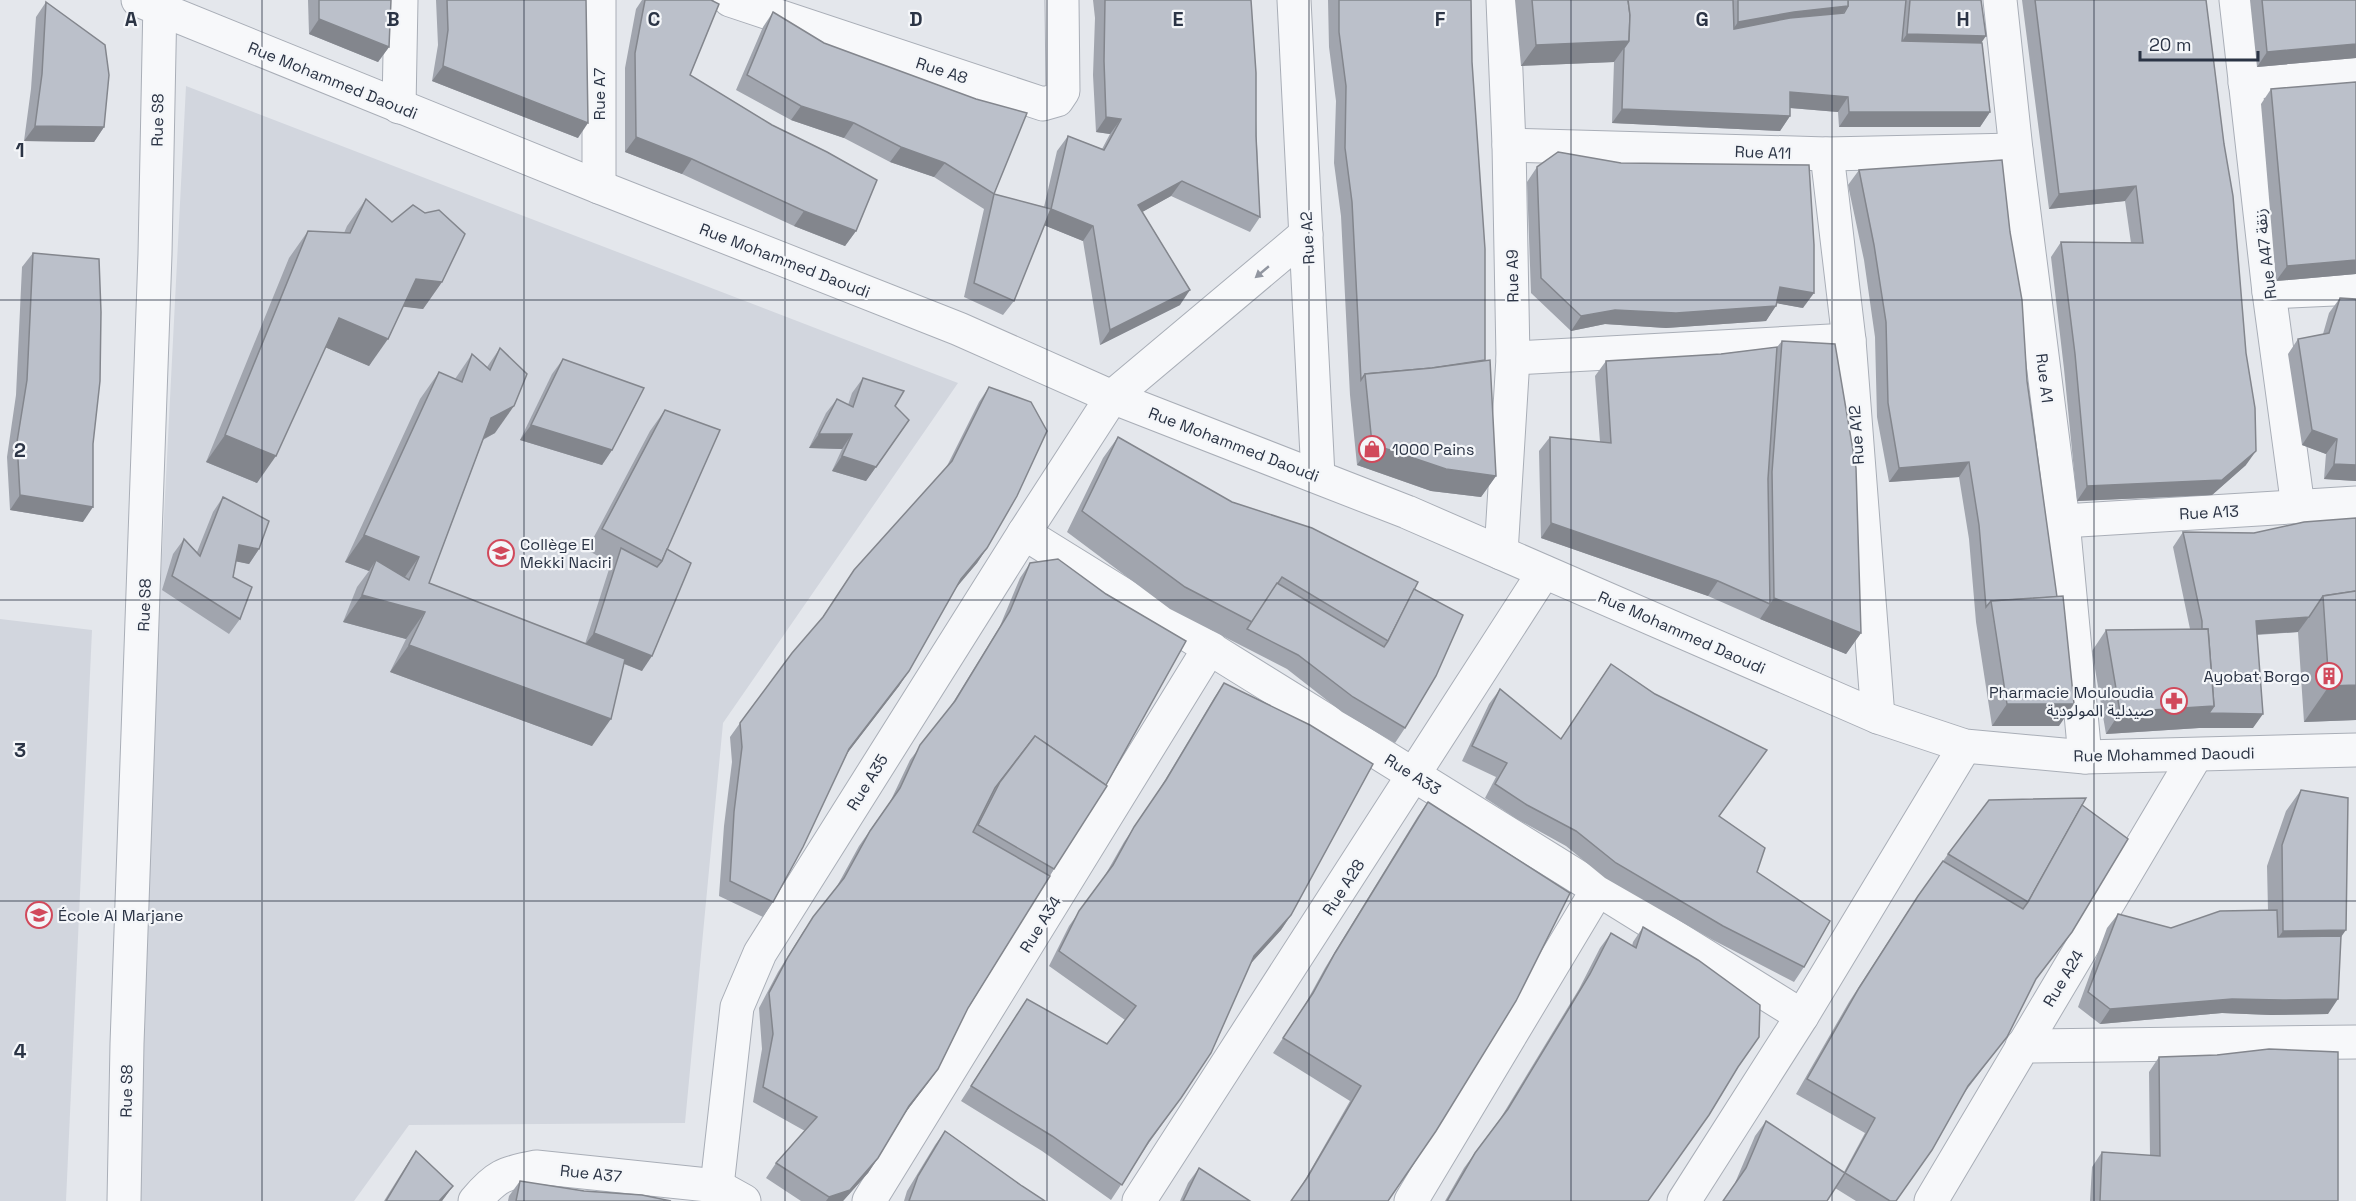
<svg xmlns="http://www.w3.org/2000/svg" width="2356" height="1201" font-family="'Space Grotesk','Noto Sans Arabic',sans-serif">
  <rect width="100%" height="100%" fill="#e4e7ec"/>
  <g fill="#d2d6de">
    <path d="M186 86 958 383 723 723 685 1123 409 1125 354 1201H129Z"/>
    <path d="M0 619 92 630 66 1201H0Z"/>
  </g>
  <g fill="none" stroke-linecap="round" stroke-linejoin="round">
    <defs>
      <g id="minor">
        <path d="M138 0 599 187 959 329 1112 397 1407 512 1878 717 1965 746 2085 757 2356 750"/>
        <path d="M730 0 1043 104 1057 100 1063 91 1062 0"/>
        <path d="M1294 0 1318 476"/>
        <path d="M2000 0 2016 150 2063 521 2085 757"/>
        <path d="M2236 0 2269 292 2298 507"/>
        <path d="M2245 83 2356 73"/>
        <path d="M399 107 401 0"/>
        <path d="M1509 145 1827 154 2016 150"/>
        <path d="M1827 154 1849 340 1878 717"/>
        <path d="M599 187V0"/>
        <path d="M2269 292 2356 288"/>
        <path d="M1513 358 1849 340"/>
        <path d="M2063 521 2356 503"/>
        <path d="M1024 533 1802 1016"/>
        <path d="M1501 553 1513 358 1509 145 1503 0"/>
        <path d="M2022 1046 2356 1042"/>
        <path d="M475 1201C496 1176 504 1173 536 1167L717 1186 744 1201"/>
        <path d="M718 1201 717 1186 737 1007 760 953 1024 533 1112 397 1306 234"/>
        <path d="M869 1201 1210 647"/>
        <path d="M1139 1201 1544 572"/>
        <path d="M1411 1201 1598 889"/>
        <path d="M1684 1201 1802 1016 1965 746"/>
        <path d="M1931 1201 2196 755"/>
      </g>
      <path id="tertiary" d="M124 1201 127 1044 155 254 160 0"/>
    </defs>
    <use href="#minor" stroke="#a9aeb7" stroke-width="35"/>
    <use href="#tertiary" stroke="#a9aeb7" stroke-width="35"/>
    <use href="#minor" stroke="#f7f8fa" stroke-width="33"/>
    <use href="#tertiary" stroke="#f7f8fa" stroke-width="33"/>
  </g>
  <g fill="#a1a5ae">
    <path d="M308 0H391L389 47 378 62 309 34Z"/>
    <path d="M436 0H586L578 138 432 81 438 45Z"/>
    <path d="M642 0H711L690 75 856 231 845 246 794 226 682 174 625 152V68L636 9Z"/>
    <path d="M1093 0H1251L1260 217 1250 232 1171 196 1142 212 1180 305 1100 345 1083 241 1044 225 1014 301 1003 315 964 297 984 209 934 177 890 162 844 138 791 120 736 90 763 27 773 12 994 194 1044 207 1057 151 1068 136 1102 149 1110 134 1096 132 1093 75 1095 18Z"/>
    <path d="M1328 0H1471L1472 62 1485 360 1496 476 1481 497 1431 491 1357 465 1350 395 1341 216 1334 163 1336 101 1329 47Z"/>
    <path d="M1515 0H1981L1982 43 1990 112 1980 127H1839L1838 112 1790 108V116L1780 131 1612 123 1614 62 1521 66Z"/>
    <path d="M2022 0H2206L2246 465 2212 495 2077 501 2064 369 2051 257 2061 242 2131 243 2125 201 2049 209Z"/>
    <path d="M2250 0H2356V58L2257 67Z"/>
    <path d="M46 2 104 127 94 142 24 141 31 89 36 17Z"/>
    <path d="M2271 89 2356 274 2276 281 2261 104Z"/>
    <path d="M1537 167 1803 308 1777 303 1766 321 1666 328 1605 324 1571 331 1531 293 1527 182Z"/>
    <path d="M1859 170 2027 381 2059 726H1992L1976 622 1969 539 1959 477 1889 482 1877 417 1875 337 1864 260 1848 185Z"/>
    <path d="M366 199 442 282 423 309 403 306 369 366 325 347 257 483 206 462 289 258 308 231 344 233 347 226Z"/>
    <path d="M33 253 83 522 10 510 7 457 16 395 22 267Z"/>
    <path d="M2340 298 2356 481 2324 479 2326 454 2302 445 2288 354 2298 339 2323 334 2329 313Z"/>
    <path d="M1782 341 1861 633 1846 654 1760 619 1708 596 1541 538 1539 451 1550 437 1600 442 1595 376 1606 361 1721 354 1777 347Z"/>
    <path d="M500 348 495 433 483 440 429 583 585 644 611 563 587 550 650 431 665 410 667 549 642 671 624 664 592 746 390 672 406 639 343 622 357 587 369 571 345 562 420 399 439 372 455 379 472 354 487 367Z"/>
    <path d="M563 359 612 450 602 465 520 440 552 374Z"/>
    <path d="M863 378 895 406 909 420 866 481 832 471 842 449 809 448 826 413 837 399 848 405 852 393Z"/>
    <path d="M989 387 987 548 977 563 957 586 899 686 848 752 773 902 763 917 719 896 724 826 732 762 730 737 740 723 820 621 854 570 946 468 979 402Z"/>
    <path d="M1118 437 1232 502 1414 589 1405 728 1395 743 1342 712 1287 669 1170 609 1067 532 1103 458Z"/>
    <path d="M223 497 259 549 249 564 236 561 233 577 240 619 229 634 162 590 173 554 184 539 197 552 213 512Z"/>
    <path d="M2304 522 2356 720 2304 722 2298 632 2257 635 2253 728H2199L2106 734 2092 651 2106 630 2190 629 2173 547 2183 532 2254 533Z"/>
    <path d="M1030 563 1054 869 968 1008 938 1069 905 1113 878 1158 868 1173 843 1201H801L766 1178 776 1163 805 1131 753 1102 762 1049 759 1008 778 972 803 932 836 888 859 846 890 802 910 760 949 709 1000 626 1020 578Z"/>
    <path d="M1611 664 1757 872 1804 967 1794 982 1713 940 1605 878 1566 846 1517 819 1485 798 1496 777 1462 761 1489 704 1500 689 1561 739Z"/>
    <path d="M1224 683 1291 915 1281 930 1251 963 1181 1098 1146 1147 1111 1200 1042 1151 961 1101 1027 999 1107 1044 1125 1020 1049 966 1069 926 1104 877 1124 842 1156 795 1214 698Z"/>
    <path d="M2301 790 2341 936 2328 1014 2271 1015 2222 1013 2100 1024 2078 1007 2107 928 2118 914 2171 928 2268 910 2267 866 2286 811Z"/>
    <path d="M1428 802 1570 893 1298 1192 1350 1101 1273 1053 1303 1008 1325 968 1418 816Z"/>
    <path d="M2082 805 2072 932 2034 982 1996 1051 1965 1092 1896 1201H1856L1835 1188 1735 1183 1755 1136 1766 1121 1844 1172 1865 1133 1796 1094 1849 1002 1908 911 1948 854Z"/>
    <path d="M1643 927 1736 1070 1648 1201H1445L1464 1168 1500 1119 1579 989 1600 948 1611 933 1632 946 1633 942Z"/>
    <path d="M2159 1057 2338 1201H2090L2092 1167 2102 1152 2150 1156 2149 1072Z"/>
    <path d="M945 1131 1022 1186 1045 1201H904L907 1191 935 1145Z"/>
    <path d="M416 1151 453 1186 442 1201H384L406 1166Z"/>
    <path d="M1199 1168 1250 1201H1180L1188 1183Z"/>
    <path d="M520 1181 584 1191 671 1201H508L509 1196Z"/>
  </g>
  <g fill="#83868d">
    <path d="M1848 6 1833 27 1724 43 1738 22 1794 12Z"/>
    <path d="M319 19 389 47 378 62 309 34Z"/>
    <path d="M1907 34 1986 36 1971 58 1892 56Z"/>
    <path d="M1629 41 1614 62 1521 66 1536 45Z"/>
    <path d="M2356 44V58L2257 67 2267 52Z"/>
    <path d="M443 66 588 123 578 138 432 81Z"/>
    <path d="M1790 92 1848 97 1838 112 1779 107Z"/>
    <path d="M801 106 854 123 844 138 791 120Z"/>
    <path d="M1622 109 1790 116 1780 131 1612 123Z"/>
    <path d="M1849 112H1990L1980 127H1839Z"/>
    <path d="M1106 117 1121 119 1110 134 1096 132Z"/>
    <path d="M35 126 104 127 94 142 24 141Z"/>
    <path d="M636 137 692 159 682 174 625 152Z"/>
    <path d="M901 147 945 163 934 177 890 162Z"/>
    <path d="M1182 181 1171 196 1128 220 1138 205Z"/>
    <path d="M2136 186 2125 201 2049 209 2059 194Z"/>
    <path d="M1051 209 1093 226 1083 241 1041 224Z"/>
    <path d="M804 211 856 231 845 246 794 226Z"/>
    <path d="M2356 260V274L2276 281 2287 266Z"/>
    <path d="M416 279 442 282 423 309 397 306Z"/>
    <path d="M1780 287 1814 293 1803 308 1770 302Z"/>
    <path d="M1190 290 1180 305 1100 345 1110 330Z"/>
    <path d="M1776 306 1766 321 1666 328 1605 324 1571 331 1581 316 1615 310Z"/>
    <path d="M339 318 388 339 369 366 320 345Z"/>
    <path d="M514 406 495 433 472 445 491 418Z"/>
    <path d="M531 425 612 450 602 465 520 440Z"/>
    <path d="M2312 430 2337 439 2326 454 2302 445Z"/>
    <path d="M819 434H852L842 449 809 448Z"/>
    <path d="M225 435 276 456 257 483 206 462Z"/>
    <path d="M1372 444 1496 476 1481 497 1431 491 1357 465Z"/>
    <path d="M2256 451 2246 465 2212 495 2077 501 2087 486Z"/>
    <path d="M842 456 876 467 866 481 832 471Z"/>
    <path d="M1969 462 1959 477 1889 482 1899 468Z"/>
    <path d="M2334 464 2356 465V481L2324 479Z"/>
    <path d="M20 495 93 507 83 522 10 510Z"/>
    <path d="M1551 523 1718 581 1708 596 1541 538Z"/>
    <path d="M364 535 419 557 400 584 376 560 369 571 345 562Z"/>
    <path d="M239 545 259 549 249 564 229 560Z"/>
    <path d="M987 548 977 563 951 594 961 579Z"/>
    <path d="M362 595 425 612 406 639 343 622Z"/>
    <path d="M1774 598 1861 633 1846 654 1760 619Z"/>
    <path d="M2309 617 2298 632 2246 635 2256 621Z"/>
    <path d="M594 633 652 656 642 671 583 647Z"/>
    <path d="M409 645 611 719 592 746 390 672Z"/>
    <path d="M909 671 899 686 839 764 849 749Z"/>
    <path d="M2356 685V720L2304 722 2329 686Z"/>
    <path d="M2007 704H2074L2059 726H1992Z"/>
    <path d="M2214 706 2263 714 2253 728H2199L2106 734 2120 712Z"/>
    <path d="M1291 915 1281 930 1244 971 1254 956Z"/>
    <path d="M2346 930 2331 951 2268 952 2283 931Z"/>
    <path d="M2232 999H2338L2328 1014 2271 1015 2222 1013 2100 1024 2110 1009Z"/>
    <path d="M938 1069 928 1083 899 1121 909 1106Z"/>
    <path d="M878 1158 868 1173 843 1201H826L829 1197Z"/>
    <path d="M453 1186 442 1201H439Z"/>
  </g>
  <g fill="#bbc0ca" stroke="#83868d" stroke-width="1.5">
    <path d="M319 0H391L389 47 319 19Z"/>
    <path d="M447 0H586L588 123 443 66 448 30Z"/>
    <path d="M645 0H711L719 4 690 75 772 125 827 152 877 180 856 231 804 211 692 159 636 137 635 53Z"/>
    <path d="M1105 0H1251L1256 73V136L1260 217 1182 181 1138 205 1190 290 1110 330 1093 226 1051 209 1068 136 1104 150 1121 119 1106 117 1104 61Z"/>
    <path d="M1339 0H1471L1472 62 1485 249V360L1432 368 1365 374 1361 380 1352 202 1345 148 1346 86 1339 32Z"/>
    <path d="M1532 0H1628L1630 15 1629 41 1536 45Z"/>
    <path d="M1628 0H1733L1734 29 1790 18 1844 13 1848 6V0H1906L1902 41 1982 43 1990 112H1849L1848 97 1790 92V116L1622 109 1624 48 1629 41 1630 15Z"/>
    <path d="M1738 0H1848V6L1794 12 1738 22Z"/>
    <path d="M1910 0H1981L1986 36 1907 34Z"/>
    <path d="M2035 0H2206L2224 144 2233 196 2246 353 2255 408 2256 451 2222 480 2087 486 2075 354 2061 242 2143 243 2136 186 2059 194Z"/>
    <path d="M2262 0H2356V44L2267 52Z"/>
    <path d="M46 2 105 45 109 75 104 127 35 126 42 74Z"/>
    <path d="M773 12 824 43 976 99 1027 113 994 194 945 163 901 147 854 123 801 106 747 75Z"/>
    <path d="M2356 82V260L2287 266 2271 89Z"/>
    <path d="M1558 152 1621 163 1809 165 1814 245V293L1780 287 1776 306 1676 313 1615 310 1581 316 1541 278 1537 167Z"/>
    <path d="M2002 160 2010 232 2022 300 2027 381 2057 597 1991 601 1986 607 1979 525 1969 462 1899 468 1888 403 1886 322 1874 245 1859 170Z"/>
    <path d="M994 194 1051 209 1014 301 974 283Z"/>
    <path d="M366 199 392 222 413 205 425 213 439 210 465 234 442 282 416 279 388 339 339 318 276 456 225 435 308 231 350 233Z"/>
    <path d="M33 253 99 259 101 312 100 381 93 444V507L20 495 17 442 27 380Z"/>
    <path d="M2340 298 2356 299V465L2334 464 2337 439 2312 430 2298 339 2329 333Z"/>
    <path d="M1782 341 1835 344 1856 468 1861 633 1774 598 1772 472Z"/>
    <path d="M1777 347 1768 479 1770 604 1718 581 1551 523 1550 437 1611 443 1606 361 1721 354Z"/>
    <path d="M500 348 527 374 514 406 491 418 429 583 625 659 611 719 409 645 425 612 362 595 376 560 409 580 419 557 364 535 439 372 462 382 472 354 490 370Z"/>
    <path d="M563 359 644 388 612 450 531 425Z"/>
    <path d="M1490 360 1496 476 1446 469 1372 444 1365 374 1432 368Z"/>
    <path d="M863 378 904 391 895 406 909 420 876 467 842 456 852 434H819L837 399 853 407Z"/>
    <path d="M989 387 1031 402 1047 431 1017 496 987 548 961 579 909 671 849 749 803 847 773 902 730 881 734 812 742 747 740 723 792 653 823 617 854 570 952 461Z"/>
    <path d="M665 410 720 430 662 561 602 529Z"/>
    <path d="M1118 437 1232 502 1312 528 1418 582 1388 641 1282 577 1252 622 1185 587 1082 511Z"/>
    <path d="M223 497 269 521 259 549 239 545 233 577 252 587 240 619 172 576 184 539 200 556Z"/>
    <path d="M2356 518V591L2323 596 2309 617 2256 621 2263 714 2209 713 2214 706 2208 629H2202V621L2183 532 2254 533 2304 522Z"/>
    <path d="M621 548 657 567 662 561 667 549 691 563 652 656 594 633Z"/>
    <path d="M1058 559 1106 594 1186 641 1106 785 1035 736 995 788 973 832 1050 876 968 1008 938 1069 909 1106 878 1158 850 1190 829 1197 776 1163 817 1117 763 1087 773 1034 769 993 788 957 813 917 844 878 870 831 900 788 920 745 955 701 1010 611 1030 563Z"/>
    <path d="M1277 583 1384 647 1388 641 1414 589 1463 615 1436 676 1405 728 1353 697 1298 655 1247 629Z"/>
    <path d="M2356 591V685L2329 686 2323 596Z"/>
    <path d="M2063 596 2074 704H2007L1991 601Z"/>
    <path d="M2208 629 2214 706 2120 712 2106 630Z"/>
    <path d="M1611 664 1655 694 1767 750 1719 816 1765 848 1757 872 1830 921 1804 967 1723 926 1616 863 1576 831 1527 805 1495 784 1507 763 1472 746 1500 689 1561 739Z"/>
    <path d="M1224 683 1310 725 1373 764 1291 915 1254 956 1211 1053 1181 1098 1149 1141 1122 1185 1052 1136 971 1086 1027 999 1107 1044 1136 1006 1059 951 1079 911 1113 865 1134 827 1166 780Z"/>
    <path d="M1035 736 1107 786 1054 869 978 825 1000 782Z"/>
    <path d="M2301 790 2348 798 2346 930 2283 931 2282 845Z"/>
    <path d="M2086 798 2028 902 1948 854 1989 800Z"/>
    <path d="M1428 802 1570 893 1516 1001 1436 1131 1388 1201H1291L1307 1178 1361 1086 1283 1038 1313 993 1335 953Z"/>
    <path d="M2082 805 2128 839 2072 932 2036 979 2007 1037 1968 1086 1932 1150 1896 1201H1890L1845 1173 1875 1118 1807 1079 1859 988 1918 896 1943 861 2023 909 2028 902Z"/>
    <path d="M2277 910 2278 937 2341 936 2338 999 2282 1000 2232 999 2110 1009 2088 992 2118 914 2171 928 2220 911Z"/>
    <path d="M1643 927 1698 960 1760 1005 1759 1037 1738 1067 1709 1115 1648 1201H1447L1475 1153 1508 1109 1590 974 1611 933 1636 948Z"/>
    <path d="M2269 1049 2338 1052V1201H2100L2102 1152 2160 1156 2159 1057 2217 1055Z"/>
    <path d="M1766 1121 1845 1173 1827 1201H1723L1746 1168Z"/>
    <path d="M945 1131 1022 1186 1045 1201H909L918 1176Z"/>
    <path d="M416 1151 453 1186 439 1201H386Z"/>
    <path d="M1199 1168 1250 1201H1183Z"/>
    <path d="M520 1181 584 1191 642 1195 671 1201H516Z"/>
  </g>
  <defs><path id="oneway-solid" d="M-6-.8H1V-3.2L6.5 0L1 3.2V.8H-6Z" transform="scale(1.5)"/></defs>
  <use fill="#9196a0" href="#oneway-solid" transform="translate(1262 272) rotate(140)"/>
  <path fill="none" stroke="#2b3445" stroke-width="1.5" stroke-opacity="0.55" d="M262 0V1201M524 0V1201M785 0V1201M1047 0V1201M1309 0V1201M1571 0V1201M1832 0V1201M2094 0V1201M0 300H2356M0 600H2356M0 901H2356"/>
  <defs>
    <symbol id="shop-ring" viewBox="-11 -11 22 22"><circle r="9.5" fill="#f4f6f9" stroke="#d1495b" stroke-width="1.5"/><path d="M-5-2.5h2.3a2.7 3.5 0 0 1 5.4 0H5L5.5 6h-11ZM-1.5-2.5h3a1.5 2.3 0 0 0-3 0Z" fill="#d1495b"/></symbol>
    <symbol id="school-ring" viewBox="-11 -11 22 22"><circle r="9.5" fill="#f4f6f9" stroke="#d1495b" stroke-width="1.5"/><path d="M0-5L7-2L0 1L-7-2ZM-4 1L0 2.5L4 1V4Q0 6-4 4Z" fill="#d1495b"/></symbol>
    <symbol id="building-ring" viewBox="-11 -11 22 22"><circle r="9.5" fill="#f4f6f9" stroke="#d1495b" stroke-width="1.5"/><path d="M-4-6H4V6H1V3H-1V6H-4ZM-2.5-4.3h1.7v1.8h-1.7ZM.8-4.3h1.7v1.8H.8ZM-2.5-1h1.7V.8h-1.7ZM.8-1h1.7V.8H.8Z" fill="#d1495b"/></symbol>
    <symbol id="pharmacy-ring" viewBox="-11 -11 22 22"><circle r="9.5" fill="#f4f6f9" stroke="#d1495b" stroke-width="1.5"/><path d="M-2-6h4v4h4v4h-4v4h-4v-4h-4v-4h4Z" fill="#d1495b"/></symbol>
  </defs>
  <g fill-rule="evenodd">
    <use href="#shop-ring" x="1357" y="434" width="30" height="30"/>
    <use href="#school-ring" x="486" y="538" width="30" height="30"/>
    <use href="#building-ring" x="2314" y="661" width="30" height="30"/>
    <use href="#pharmacy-ring" x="2159" y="686" width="30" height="30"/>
    <use href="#school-ring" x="24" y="900" width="30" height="30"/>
  </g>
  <g text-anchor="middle" stroke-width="4.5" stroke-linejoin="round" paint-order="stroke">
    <g font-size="16" fill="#2b3445" stroke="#f4f6f9">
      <text transform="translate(942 70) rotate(18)" y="6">Rue A8</text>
      <text transform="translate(333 80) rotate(22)" y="6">Rue Mohammed Daoudi</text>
      <text transform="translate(599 94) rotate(-90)" y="6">Rue A7</text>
      <text transform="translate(157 120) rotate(-89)" y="6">Rue S8</text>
      <text transform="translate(1763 152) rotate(2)" y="6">Rue A11</text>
      <text transform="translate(1307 238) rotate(-93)" y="6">Rue A2</text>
      <text transform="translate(2265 254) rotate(-97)" y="6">Rue A47 زنقة</text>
      <text transform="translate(785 260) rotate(21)" y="6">Rue Mohammed Daoudi</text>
      <text transform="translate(1512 276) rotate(-91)" y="6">Rue A9</text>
      <text transform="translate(2045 378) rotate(83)" y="6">Rue A1</text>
      <text transform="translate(1856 435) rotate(-94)" y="6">Rue A12</text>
      <text transform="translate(1234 444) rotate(21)" y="6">Rue Mohammed Daoudi</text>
      <text transform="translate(2209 512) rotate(-3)" y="6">Rue A13</text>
      <text transform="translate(144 605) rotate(-88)" y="6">Rue S8</text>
      <text transform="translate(1682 632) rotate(24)" y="6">Rue Mohammed Daoudi</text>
      <text transform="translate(2164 754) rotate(-1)" y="6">Rue Mohammed Daoudi</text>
      <text transform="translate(1413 774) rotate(32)" y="6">Rue A33</text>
      <text transform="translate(867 782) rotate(-58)" y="6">Rue A35</text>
      <text transform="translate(1343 887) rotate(-57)" y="6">Rue A28</text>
      <text transform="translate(1040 924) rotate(-58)" y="6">Rue A34</text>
      <text transform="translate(2063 978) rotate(-59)" y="6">Rue A24</text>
      <text transform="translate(126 1091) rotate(-89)" y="6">Rue S8</text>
      <text transform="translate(591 1173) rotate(6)" y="6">Rue A37</text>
    </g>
    <g font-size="16" fill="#2b3445" stroke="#f4f6f9" text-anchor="start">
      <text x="1392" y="455">1000 Pains</text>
      <text x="520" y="550">Collège El<tspan x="520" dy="18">Mekki Naciri</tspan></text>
      <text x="2310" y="682" text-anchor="end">Ayobat Borgo</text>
      <text x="2154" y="698" text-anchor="end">Pharmacie Mouloudia<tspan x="2154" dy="18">صيدلية المولودية</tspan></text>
      <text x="58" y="921">École Al Marjane</text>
    </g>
  </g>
  <g font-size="20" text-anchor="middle" font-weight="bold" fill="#2b3445" stroke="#f4f6f9" stroke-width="4.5" stroke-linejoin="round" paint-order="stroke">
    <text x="131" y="26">A</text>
    <text x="393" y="26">B</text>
    <text x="654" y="26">C</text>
    <text x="916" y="26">D</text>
    <text x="1178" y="26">E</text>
    <text x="1440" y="26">F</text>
    <text x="1702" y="26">G</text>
    <text x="1963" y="26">H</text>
    <text x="20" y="157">1</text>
    <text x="20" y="457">2</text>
    <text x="20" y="757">3</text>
    <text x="20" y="1058">4</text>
  </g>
  <path d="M2140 51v9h118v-9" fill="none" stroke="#2b3445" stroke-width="3"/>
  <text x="2149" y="51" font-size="18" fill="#2b3445" stroke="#f4f6f9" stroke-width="4.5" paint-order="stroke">20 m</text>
</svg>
